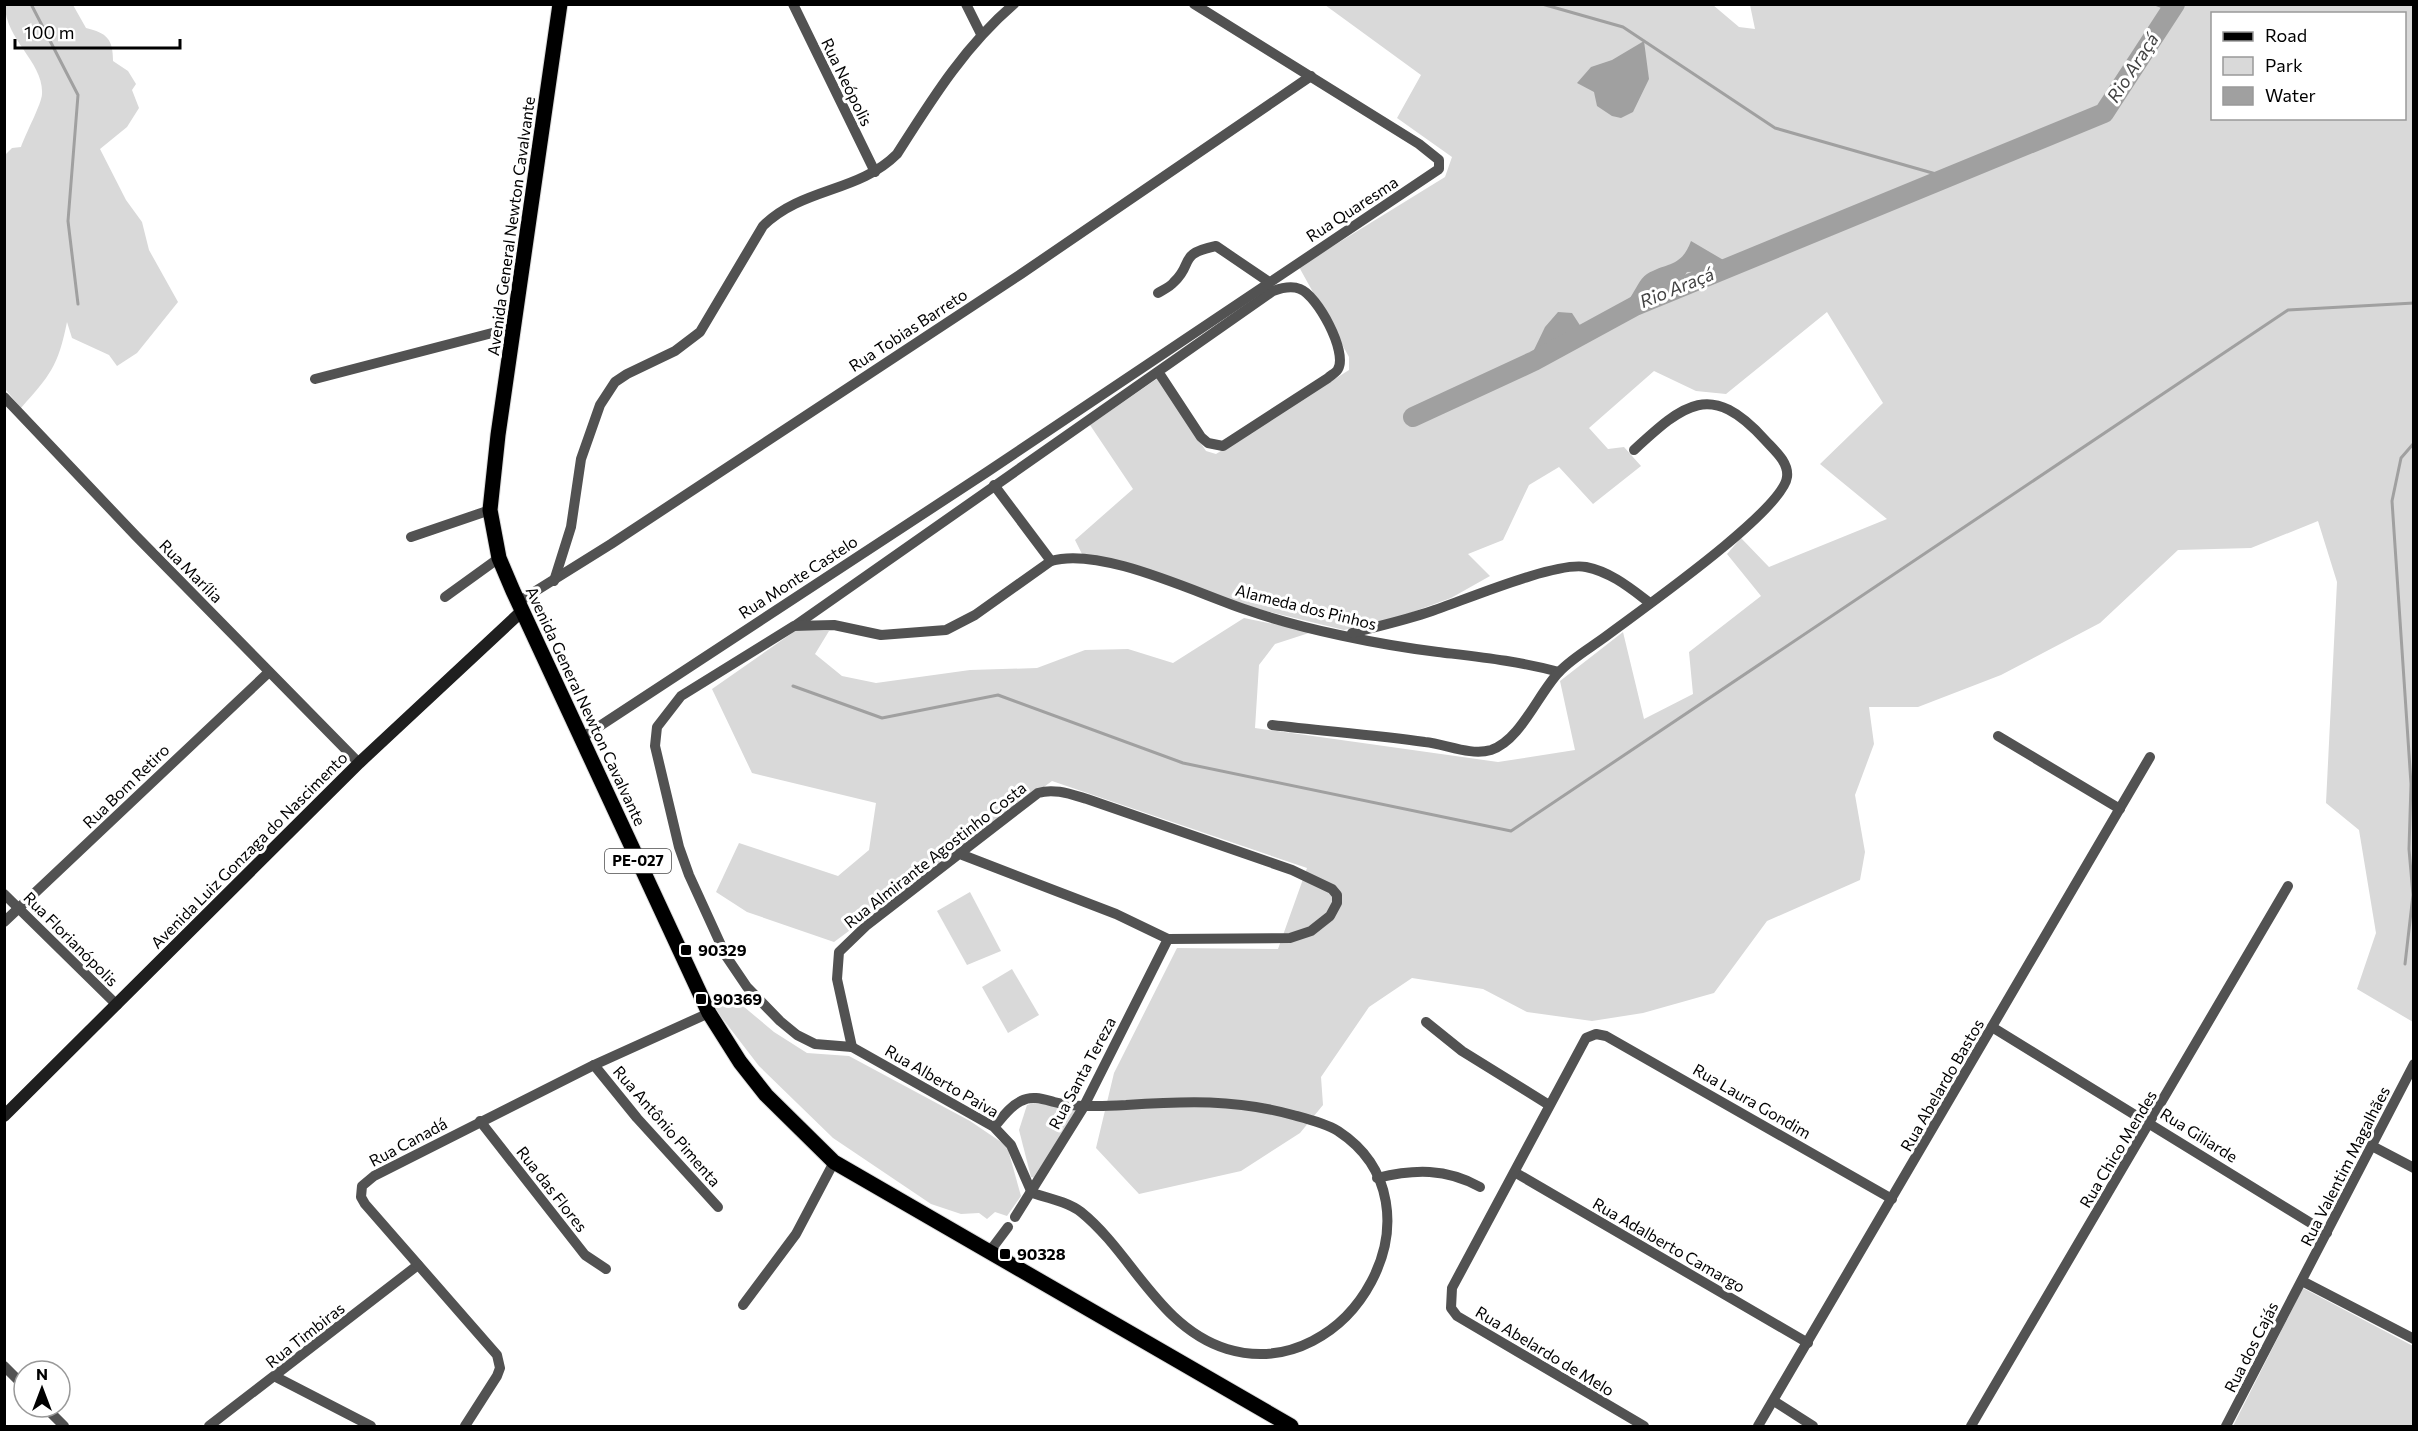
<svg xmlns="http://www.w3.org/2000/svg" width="2418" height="1431" font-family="Commissioner,sans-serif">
  <rect width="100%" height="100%" fill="#fff"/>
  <g fill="#d9d9d9" fill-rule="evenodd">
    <path d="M5 5H73L86 28C107 33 113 39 113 61L128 71 136 84 132 90 139 108 127 127 100 149 126 200 142 222 149 250 178 302 137 353 117 366 109 355 72 338 67 322C58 367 50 375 21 408L5 389 4 156 12 148 21 147C25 135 42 103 42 94 44 62 5 40 5 5Z"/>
    <path d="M1325 5H1713L1739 27 1755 29 1750 5H2413V1022L2357 989 2376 933 2359 830 2326 803 2337 582 2318 521 2251 548 2178 550 2100 623 2001 675 1918 707H1869L1874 744 1855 795 1865 852 1860 880 1767 921 1714 993 1643 1013 1592 1021 1527 1012 1483 989 1412 978 1369 1007 1321 1077 1323 1105 1300 1133 1241 1171 1139 1194 1096 1148 1114 1073 1177 948 1278 949 1307 868 1052 781 834 942 747 912 716 892 739 843 838 876 869 850 876 803 752 773 712 689 795 631H829L815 654 842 676 876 683 970 670 1037 668 1085 650 1128 649 1173 663 1244 618 1312 632 1275 644 1259 665 1255 728 1498 762 1575 750 1560 681 1623 632 1644 719 1693 694 1689 652 1761 596 1727 554 1741 538 1769 567 1887 519 1820 464 1883 403 1827 312 1726 394 1696 391 1654 371 1589 428 1608 449 1624 447 1641 466 1593 504 1559 467 1529 485 1503 540 1468 554 1490 576 1451 598 1396 618 1344 630 1250 607 1082 554 1075 540 1133 489 1090 425 1158 378 1206 451 1216 454 1349 370V357L1299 267 1445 177 1452 157 1397 118 1421 75ZM2212 14H2404V118H2212Z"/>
    <path d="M970 892 1001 951 967 965 937 911Z"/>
    <path d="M1012 969 1039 1015 1008 1033 982 987Z"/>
    <path d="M709 1001H737L774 1032 807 1053 849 1056 970 1121 1007 1146 1021 1196 1007 1216 995 1212 987 1219 979 1213 961 1214 931 1204 833 1138 759 1066Z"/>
    <path d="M1038 1102 1079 1110 1035 1178 1031 1177 1019 1130 1027 1105Z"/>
    <path d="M2303 1288 2413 1346V1426H2233Z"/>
  </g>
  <g fill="#a0a0a0">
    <path d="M1644 41 1649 79 1633 112 1621 118 1612 116 1597 106 1594 92 1577 83 1591 67 1612 60Z"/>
    <path d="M1691 241 1737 268 1728 271 1687 272C1675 292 1656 301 1635 306L1630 298C1635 291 1640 278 1647 274 1667 262 1681 268 1691 241Z"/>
    <path d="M1558 312 1572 313 1585 333 1574 350 1558 352 1554 347 1542 350 1540 358 1534 361 1522 357 1532 354 1545 327Z"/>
  </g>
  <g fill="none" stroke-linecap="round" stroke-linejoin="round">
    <g stroke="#a0a0a0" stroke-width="3">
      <path d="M31 4 78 95 68 221 78 304"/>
      <path d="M1542 4 1623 27 1775 128 1950 178"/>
      <path d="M2155 4 2171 10"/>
      <path d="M793 686 882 718 998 695 1183 763 1511 831 2288 310 2414 303"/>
      <path d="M2405 964 2413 895 2409 849 2411 784 2392 501 2401 458 2414 443"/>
    </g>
    <path stroke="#a0a0a0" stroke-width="20" d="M1413 417 1534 361 1635 306 2104 113 2175 4"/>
    <defs>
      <path id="primary" d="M560 4 498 435 490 510 499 558 513 591 709 1013 740 1062 766 1095 834 1162 1291 1426"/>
    </defs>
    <use href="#primary" stroke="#dbdbdb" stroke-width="17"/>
    <g stroke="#525252" stroke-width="10">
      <path d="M793 4 875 172"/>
      <path d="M966 4 981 34"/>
      <path d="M1158 293C1163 290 1170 287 1174 282 1194 264 1177 254 1216 246L1269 282"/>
      <path d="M315 379 515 327"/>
      <path d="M4 397 136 536 359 763"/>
      <path d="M994 485 1051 561C1101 546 1198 594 1247 610 1302 629 1380 645 1438 652 1479 657 1519 661 1559 672"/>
      <path d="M411 537 490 510"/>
      <path d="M554 581 571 527 581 459 600 405 615 382 627 374 675 351 700 332 763 226C803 187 858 193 897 154 932 99 964 47 1014 4"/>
      <path d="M445 597 499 558"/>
      <path d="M518 602 611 544 1021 274 1311 76"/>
      <path d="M796 625 1273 291C1281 288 1291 285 1300 289 1317 295 1348 352 1338 369 1337 372 1331 375 1328 378L1223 446 1208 443 1201 437 1159 373"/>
      <path d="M1352 633C1379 626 1406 620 1432 611 1465 600 1556 561 1586 567 1611 572 1630 588 1650 603"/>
      <path d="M1272 725C1322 731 1374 735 1425 742 1446 744 1470 756 1491 750 1520 741 1538 694 1559 672 1571 659 1590 648 1605 637 1638 612 1783 511 1787 477 1789 462 1774 450 1765 440 1711 380 1684 404 1634 450"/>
      <path d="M1998 736 2120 809"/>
      <path d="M580 739 987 472 1439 169V160L1419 144 1194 4"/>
      <path d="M4 894 117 1005"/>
      <path d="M4 922 269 672"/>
      <path d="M1426 1022 1462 1051 1549 1105"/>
      <path d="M1992 1027 2327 1233"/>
      <path d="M852 1047 837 979 839 952 867 925 1038 793C1054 788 1070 794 1087 799L1292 870 1332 889 1337 895V903L1330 916 1311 931 1290 938 1168 939 1116 914 960 854"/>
      <path d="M594 1065 637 1118 718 1207"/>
      <path d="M480 1121 585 1255 606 1269"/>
      <path d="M994 1127C1002 1118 1010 1106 1021 1101 1032 1095 1043 1099 1054 1102 1078 1108 1101 1106 1126 1105 1185 1101 1235 1099 1293 1115 1308 1119 1325 1123 1338 1131 1451 1205 1351 1386 1227 1349 1159 1328 1132 1253 1081 1212 1068 1202 1048 1198 1032 1193L1011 1145 994 1127 852 1047 815 1044 797 1035 780 1021 747 987 726 956 689 875 679 847 655 746 657 727 681 696 794 626 834 625 881 635 946 630 975 615 1051 561"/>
      <path d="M2372 1146 2414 1168"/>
      <path d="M1516 1173 1808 1343"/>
      <path d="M1377 1178C1414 1169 1446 1168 1480 1187"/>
      <path d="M1015 1217 1083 1108 1168 939"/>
      <path d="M990 1251 1008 1227"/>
      <path d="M2302 1281 2414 1339"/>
      <path d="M743 1305 796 1234 834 1162"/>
      <path d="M4 1366 24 1386"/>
      <path d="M276 1377 371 1426"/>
      <path d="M1774 1401 1813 1426"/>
      <path d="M45 1407 64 1426"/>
      <path d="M209 1426 418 1265"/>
      <path d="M465 1426 497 1376 500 1368 497 1355 365 1204 361 1197 362 1186 374 1176 594 1065 709 1013"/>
      <path d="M1644 1426 1457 1316 1451 1308 1452 1288 1586 1038 1596 1034 1606 1036 1892 1199"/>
      <path d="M1758 1426 2150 757"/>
      <path d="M1971 1426 2288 886"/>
      <path d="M2226 1426 2414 1064"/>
    </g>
    <path stroke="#1f1f1f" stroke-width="12" d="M4 1116 359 763 522 611"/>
    <use href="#primary" stroke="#000" stroke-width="15"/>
  </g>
  <g fill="#000" stroke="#fff" stroke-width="2">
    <rect x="680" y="944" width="12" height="12" rx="3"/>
    <rect x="695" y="993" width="12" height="12" rx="3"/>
    <rect x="999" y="1248" width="12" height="12" rx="3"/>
  </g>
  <g text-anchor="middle" stroke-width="6" stroke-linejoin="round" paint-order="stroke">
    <rect fill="#fff" stroke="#4c4c4c" stroke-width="1.5" x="605" y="849" width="66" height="24" rx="4.5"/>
    <g font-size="15" font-weight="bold" fill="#000">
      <text x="638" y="866">PE-027</text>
    </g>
    <g font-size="16" fill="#000" stroke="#fff">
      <text transform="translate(847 82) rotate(64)" y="6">Rua Neópolis</text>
      <text transform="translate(1352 209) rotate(-33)" y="6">Rua Quaresma</text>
      <text transform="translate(511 226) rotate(-82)" y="6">Avenida General Newton Cavalvante</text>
      <text transform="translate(908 330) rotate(-33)" y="6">Rua Tobias Barreto</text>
      <text transform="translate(191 571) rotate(45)" y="6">Rua Marília</text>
      <text transform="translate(798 577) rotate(-33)" y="6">Rua Monte Castelo</text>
      <text transform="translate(1306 607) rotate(14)" y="6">Alameda dos Pinhos</text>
      <text transform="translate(586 706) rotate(65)" y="6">Avenida General Newton Cavalvante</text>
      <text transform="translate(126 786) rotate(-44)" y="6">Rua Bom Retiro</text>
      <text transform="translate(249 850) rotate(-45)" y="6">Avenida Luiz Gonzaga do Nascimento</text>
      <text transform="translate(935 855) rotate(-38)" y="6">Rua Almirante Agostinho Costa</text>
      <text transform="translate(71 939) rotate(45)" y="6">Rua Florianópolis</text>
      <text transform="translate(1082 1073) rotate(-62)" y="6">Rua Santa Tereza</text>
      <text transform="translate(942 1081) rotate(30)" y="6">Rua Alberto Paiva</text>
      <text transform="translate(1942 1085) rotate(-60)" y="6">Rua Abelardo Bastos</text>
      <text transform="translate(1752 1101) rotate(30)" y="6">Rua Laura Gondim</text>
      <text transform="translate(667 1126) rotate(49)" y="6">Rua Antônio Pimenta</text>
      <text transform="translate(2199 1135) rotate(32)" y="6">Rua Giliarde</text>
      <text transform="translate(408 1142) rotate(-28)" y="6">Rua Canadá</text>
      <text transform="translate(2118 1149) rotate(-59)" y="6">Rua Chico Mendes</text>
      <text transform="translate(2345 1166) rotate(-63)" y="6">Rua Valentim Magalhães</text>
      <text transform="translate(552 1189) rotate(52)" y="6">Rua das Flores</text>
      <text transform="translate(1669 1245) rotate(30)" y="6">Rua Adalberto Camargo</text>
      <text transform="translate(305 1335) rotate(-38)" y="6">Rua Timbiras</text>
      <text transform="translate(2251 1347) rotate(-63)" y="6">Rua dos Cajás</text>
      <text transform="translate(1545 1351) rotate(31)" y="6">Rua Abelardo de Melo</text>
    </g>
    <g font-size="16" font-weight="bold" fill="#000" stroke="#fff" text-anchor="start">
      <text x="698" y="956">90329</text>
      <text x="713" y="1005">90369</text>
      <text x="1017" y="1260">90328</text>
    </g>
    <g font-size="18" font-style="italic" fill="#414141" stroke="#fff">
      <text transform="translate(2133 68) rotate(-57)" y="6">Rio Araçá</text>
      <text transform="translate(1677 288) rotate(-22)" y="6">Rio Araçá</text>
    </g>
  </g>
  <rect width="2418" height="1431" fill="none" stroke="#000000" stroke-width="12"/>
  <rect x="2211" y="12" width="195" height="108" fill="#ffffff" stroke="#999999" stroke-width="1.5"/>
  <rect x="2223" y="32" width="30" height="9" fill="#000000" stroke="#999999" stroke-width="1.5"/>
  <text x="2265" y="42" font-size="18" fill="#000000">Road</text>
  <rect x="2223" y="57" width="30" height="18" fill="#d9d9d9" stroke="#999999" stroke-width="1.5"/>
  <text x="2265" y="72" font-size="18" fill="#000000">Park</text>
  <rect x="2223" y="87" width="30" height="18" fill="#a0a0a0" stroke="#999999" stroke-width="1.5"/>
  <text x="2265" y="102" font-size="18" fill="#000000">Water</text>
  <g transform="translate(42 1389)"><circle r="28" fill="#ffffff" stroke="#999999" stroke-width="1.5"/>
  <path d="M0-4.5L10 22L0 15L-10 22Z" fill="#000000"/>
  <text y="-9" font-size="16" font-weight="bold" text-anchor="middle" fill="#000000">N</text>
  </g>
  <path d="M15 39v9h165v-9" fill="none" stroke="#000000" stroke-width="3"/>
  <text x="24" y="39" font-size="18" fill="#000000" stroke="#ffffff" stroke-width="4.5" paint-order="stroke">100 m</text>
</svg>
